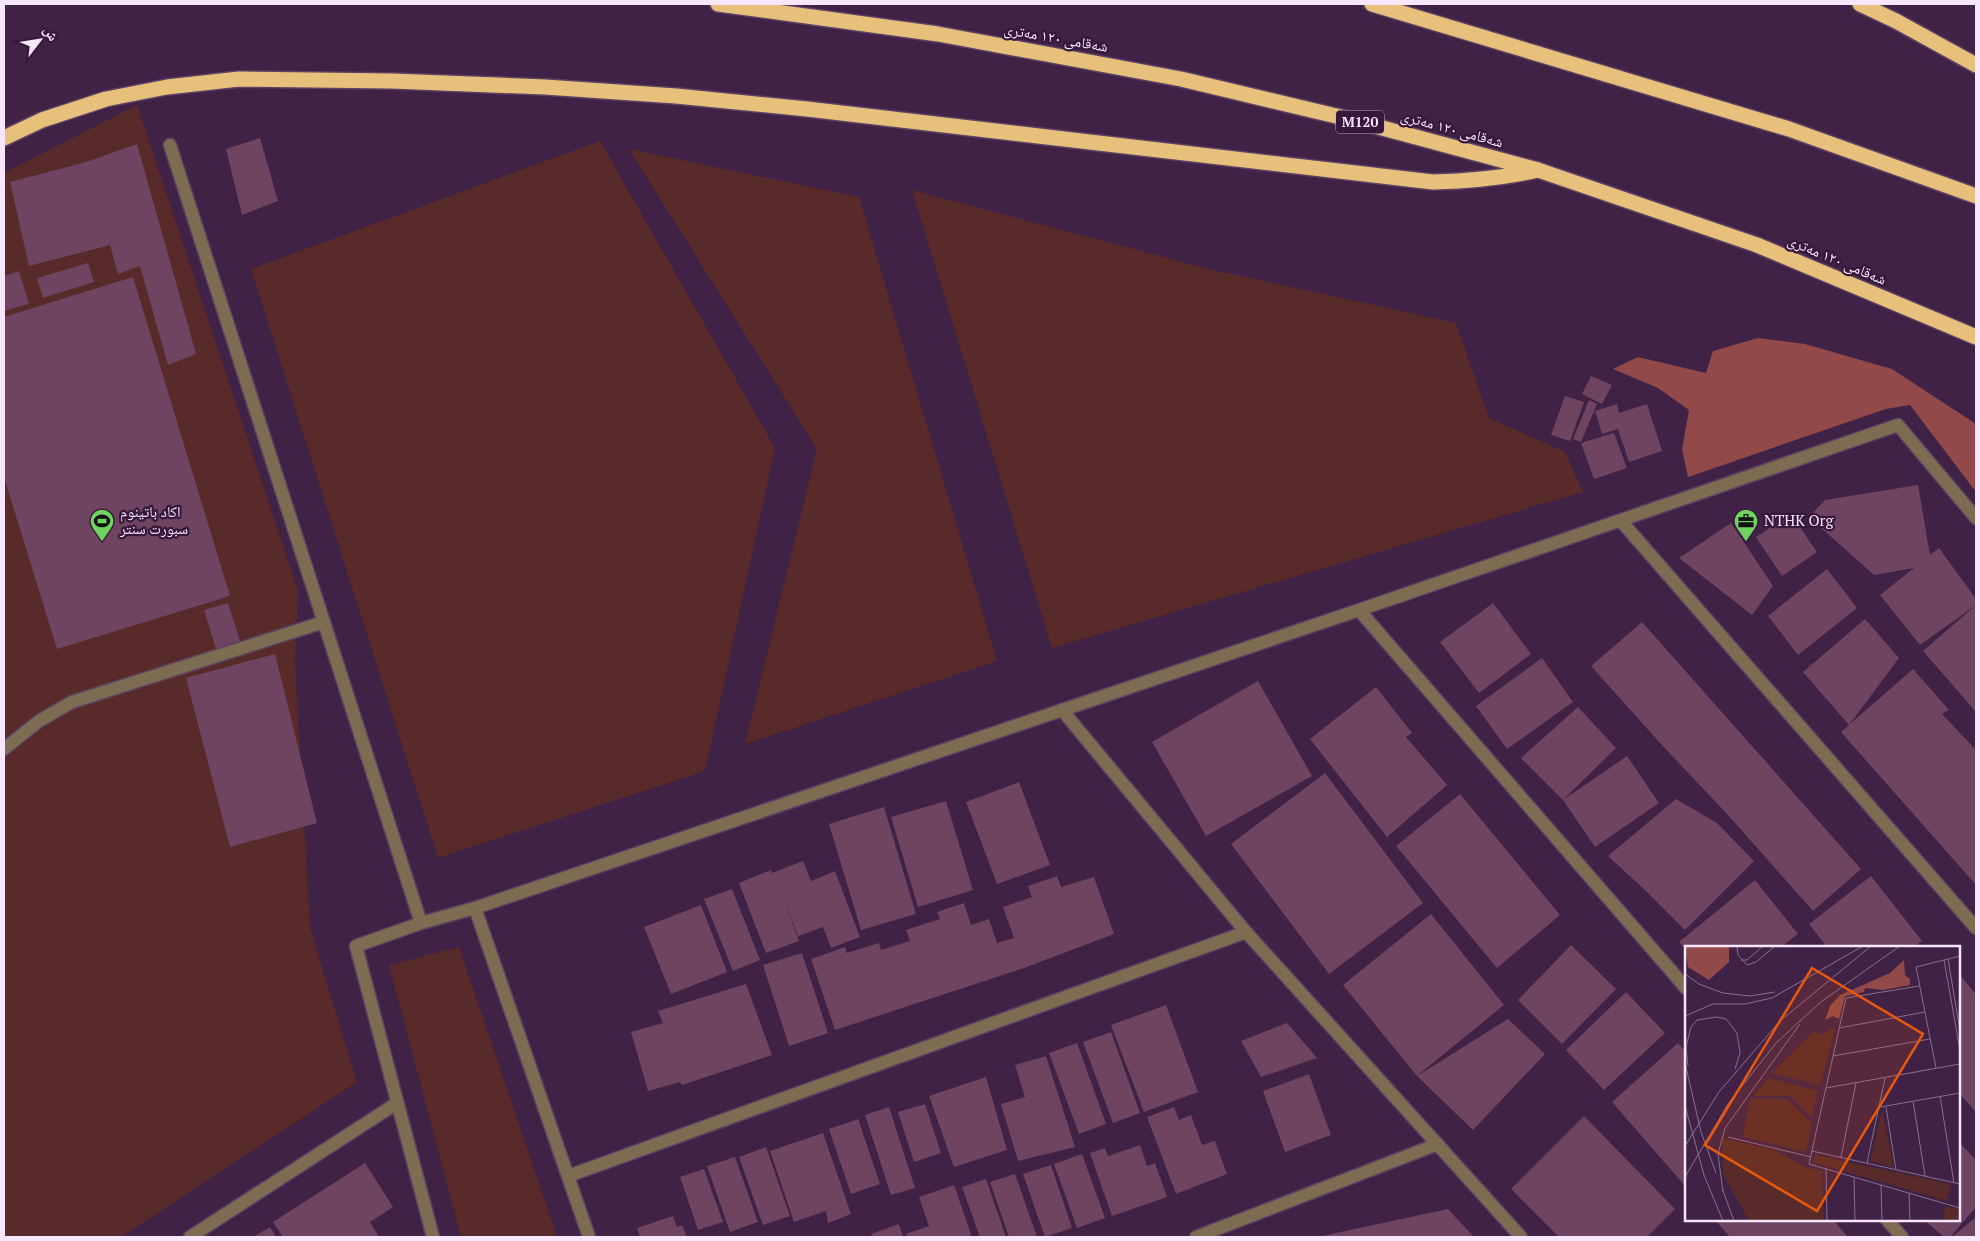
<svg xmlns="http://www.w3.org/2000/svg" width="1980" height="1241" font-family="'PT Serif','Noto Naskh Arabic',serif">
  <rect width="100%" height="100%" fill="#3f2245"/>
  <g fill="#582a2a">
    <path d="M137 105 298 591 295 664 310 928 357 1082 121 1237H4V173Z"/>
    <path d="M600 141 775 448 705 771 438 858 251 269Z"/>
    <path d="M629 149 859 197 997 661 745 744 817 449Z"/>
    <path d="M912 190 1209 269 1456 323 1489 418 1565 452 1583 492 1052 648Z"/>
    <path d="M459 947 557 1237H461L389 965Z"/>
  </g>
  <path fill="#914949" d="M1758 338 1805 344 1892 369 1976 424V492L1910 405 1886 409 1688 477 1682 449 1689 410 1658 388 1613 369 1638 357 1706 373 1713 351Z"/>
  <g fill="#6f4460">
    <path d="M260 138 278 201 242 215 226 149Z"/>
    <path d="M137 144 196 354 168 365 140 266 118 274 110 245 29 266 10 182 86 162Z"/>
    <path d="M88 263 94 282 43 298 37 278Z"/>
    <path d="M19 271 29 304 4 311V276Z"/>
    <path d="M133 277 230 596 57 649 4 477V317Z"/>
    <path d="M1591 376 1612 385 1602 404 1582 394Z"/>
    <path d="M1565 396 1584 402 1570 441 1551 435Z"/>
    <path d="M1589 400 1597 404 1581 442 1573 439Z"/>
    <path d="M1617 404 1619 413 1647 404 1662 451 1629 462 1618 429 1602 434 1595 411Z"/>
    <path d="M1614 433 1627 468 1594 479 1581 443Z"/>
    <path d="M1918 485 1930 555 1939 548 1976 599V605L1920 645 1880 595 1914 568 1874 575 1809 517 1825 500Z"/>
    <path d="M1791 514 1817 552 1782 576 1756 537Z"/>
    <path d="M1731 523 1773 586 1752 615 1679 558Z"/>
    <path d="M1827 569 1857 608 1798 655 1768 616Z"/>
    <path d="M228 603 240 641 216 649 204 610Z"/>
    <path d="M1493 603 1531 654 1479 693 1440 642Z"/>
    <path d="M1976 605V712L1923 651Z"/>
    <path d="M1865 619 1899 658 1849 725 1913 669 1949 710 1942 714 1976 750V885L1841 732 1849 725 1803 672Z"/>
    <path d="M1642 622 1861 869 1813 911 1728 815 1660 743 1591 666Z"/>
    <path d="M275 654 317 823 230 847 186 678Z"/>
    <path d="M1542 658 1573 702 1507 749 1476 706Z"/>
    <path d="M1258 681 1312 776 1206 836 1152 742Z"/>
    <path d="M1376 687 1412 733 1406 737 1447 785 1387 837 1310 739Z"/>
    <path d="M1578 707 1616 748 1563 800 1627 756 1659 803 1595 847 1563 800 1521 758Z"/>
    <path d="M1325 773 1423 903 1329 974 1231 844Z"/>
    <path d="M1019 782 1050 865 997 884 966 802Z"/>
    <path d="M1460 794 1560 915 1497 968 1396 846Z"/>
    <path d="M1676 799 1717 823 1754 861 1685 930 1647 892 1608 856Z"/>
    <path d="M946 801 973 890 918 907 891 817Z"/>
    <path d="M884 807 916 914 861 930 829 824Z"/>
    <path d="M803 861 811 881 835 871 860 937 831 948 823 927 798 936 782 895 799 941 766 953 739 883 771 870 772 873Z"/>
    <path d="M1057 876 1061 887 1094 877 1114 934 1024 968 835 1030 811 959 845 947 847 953 879 943 881 950 910 941 906 930 940 919 937 912 964 903 971 925 989 919 997 943 1014 938 1003 907 1032 897 1028 886Z"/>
    <path d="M1871 876 1922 941 1914 947H1827L1809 924Z"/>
    <path d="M1755 880 1798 934 1781 947H1686V950L1679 942Z"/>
    <path d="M732 889 760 960 733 971 704 899Z"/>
    <path d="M701 905 727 972 671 994 644 927Z"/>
    <path d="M1431 914 1504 1005 1417 1076 1343 985Z"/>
    <path d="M1571 945 1616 989 1562 1044 1518 1000Z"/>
    <path d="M802 953 828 1033 789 1046 763 965Z"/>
    <path d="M1959 974 1976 994V1112L1959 1093Z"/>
    <path d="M746 984 772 1055 682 1085 680 1082 648 1091 631 1032 663 1023 658 1011Z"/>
    <path d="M1626 992 1665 1033 1604 1090 1566 1050Z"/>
    <path d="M1166 1005 1198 1092 1144 1112 1111 1025Z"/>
    <path d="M1508 1019 1545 1054 1473 1130 1417 1076Z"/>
    <path d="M1287 1023 1317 1058 1261 1077 1241 1041Z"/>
    <path d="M1111 1032 1140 1113 1113 1123 1083 1042Z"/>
    <path d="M1077 1043 1106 1124 1079 1134 1049 1053Z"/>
    <path d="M1678 1043 1686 1052V1187L1612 1102Z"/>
    <path d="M1046 1056 1075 1147 1018 1161 1001 1104 1025 1097 1015 1065Z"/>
    <path d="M1309 1074 1331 1135 1285 1152 1263 1091Z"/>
    <path d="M986 1077 1007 1150 954 1167 929 1096Z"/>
    <path d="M925 1104 941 1153 914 1162 898 1112Z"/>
    <path d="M889 1107 915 1188 891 1195 865 1115Z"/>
    <path d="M1174 1107 1179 1120 1191 1115 1202 1145 1215 1141 1227 1174 1176 1194 1147 1117Z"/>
    <path d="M1584 1116 1675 1209 1647 1237H1559L1511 1189Z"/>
    <path d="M858 1119 880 1184 851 1194 829 1129Z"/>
    <path d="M823 1133 851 1214 828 1223 826 1211 794 1222 770 1151Z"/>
    <path d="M1959 1142 1976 1160V1207L1950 1237H1944L1924 1220H1959Z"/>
    <path d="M1140 1145 1147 1166 1155 1163 1167 1197 1112 1216 1090 1153 1105 1148 1108 1156Z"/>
    <path d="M766 1147 790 1216 763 1225 739 1157Z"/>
    <path d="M1082 1154 1105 1218 1077 1228 1054 1164Z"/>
    <path d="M735 1157 758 1222 730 1232 707 1166Z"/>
    <path d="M365 1163 393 1207 370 1222 379 1237H283L273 1222Z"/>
    <path d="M1051 1165 1072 1228 1045 1237 1023 1174Z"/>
    <path d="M704 1169 723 1222 698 1230 680 1177Z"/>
    <path d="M1015 1174 1037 1237H1009L990 1182Z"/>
    <path d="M986 1179 1006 1237H980L962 1187Z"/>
    <path d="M954 1185 972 1237H908L906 1234 929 1226 919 1197Z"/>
    <path d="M1448 1209 1474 1237H1322V1236Z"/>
    <path d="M673 1216 677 1227 682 1225 687 1237H640L637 1228Z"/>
    <path d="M1976 1217V1237H1952Z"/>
    <path d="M1715 1220H1833L1848 1237H1730Z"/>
    <path d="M899 1224 903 1237H872L871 1234Z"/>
    <path d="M270 1227 276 1237H253Z"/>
  </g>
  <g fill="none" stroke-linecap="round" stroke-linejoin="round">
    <defs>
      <path id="lane" d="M4 749 39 721 72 702 324 622"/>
      <g id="street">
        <path d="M170 145 421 923"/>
        <path d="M1621 521 1976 928"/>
        <path d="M1359 610 1686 988"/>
        <path d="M1062 710 1246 932 1521 1237"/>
        <path d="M475 908 589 1237"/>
        <path d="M568 1176 1246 932"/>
        <path d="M1887 1220 1902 1237"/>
        <path d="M190 1237 397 1103"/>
        <path d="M433 1237 356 946 421 923 475 908 1359 610 1898 425 1976 518"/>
        <path d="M1196 1237 1438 1144"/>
      </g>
      <g id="highway">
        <path d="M718 4 938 34 1181 79 1349 119 1538 170 1757 245 1976 337"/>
        <path d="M1372 4 1789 129 1976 196"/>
        <path d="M1860 4 1896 21 1976 65"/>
        <path d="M4 138 42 120 106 99 167 87 239 79 392 81 545 87 676 96 807 109 1433 182C1469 181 1503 178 1538 170"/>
      </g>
    </defs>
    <use href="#lane" stroke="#5d4162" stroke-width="15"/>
    <use href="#street" stroke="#5d4162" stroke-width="15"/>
    <use href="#highway" stroke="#5d4162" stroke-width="18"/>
    <use href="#lane" stroke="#7c6d52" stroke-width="12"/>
    <use href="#street" stroke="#7c6d52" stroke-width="12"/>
    <use href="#highway" stroke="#e7c07c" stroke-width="15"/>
  </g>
  <defs>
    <symbol id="stadium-pin" viewBox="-11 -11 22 30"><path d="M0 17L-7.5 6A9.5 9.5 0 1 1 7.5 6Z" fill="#70d35f" stroke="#35183a"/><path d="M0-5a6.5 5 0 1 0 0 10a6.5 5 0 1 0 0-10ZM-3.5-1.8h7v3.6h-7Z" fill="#111"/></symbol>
    <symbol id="office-pin" viewBox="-11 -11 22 30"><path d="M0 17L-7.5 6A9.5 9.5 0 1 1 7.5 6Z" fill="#70d35f" stroke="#35183a"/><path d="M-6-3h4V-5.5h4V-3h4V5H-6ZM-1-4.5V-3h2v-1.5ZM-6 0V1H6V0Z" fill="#111"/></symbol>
  </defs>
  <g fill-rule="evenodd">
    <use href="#stadium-pin" x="88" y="507" width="28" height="38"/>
    <use href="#office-pin" x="1732" y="507" width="28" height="38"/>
  </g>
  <g text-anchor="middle" stroke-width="4.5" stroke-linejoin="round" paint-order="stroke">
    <rect fill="#35183a" stroke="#bea8c2" stroke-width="1" x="1336" y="110.5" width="48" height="23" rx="4"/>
    <g font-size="14" font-weight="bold" fill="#f8e6fc">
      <text x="1360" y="127">M120</text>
    </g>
    <g font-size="15" fill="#f8e6fc" stroke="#35183a">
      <text transform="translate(1056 38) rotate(10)" y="5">شەقامی ١٢٠ مەتری</text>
      <text transform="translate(1452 129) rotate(15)" y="5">شەقامی ١٢٠ مەتری</text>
      <text transform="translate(1837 260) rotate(23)" y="5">شەقامی ١٢٠ مەتری</text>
    </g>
    <g font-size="15" fill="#f8e6fc" stroke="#35183a" text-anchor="start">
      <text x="120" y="517">اكاد باتينوم<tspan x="120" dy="17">سبورت سنتر</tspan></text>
      <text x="1764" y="526">NTHK Org</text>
    </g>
  </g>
  <g transform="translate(1685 946)">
    <rect width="275" height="275" fill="#3f2245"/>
    <path d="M145 83H150L135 139 87 127 128 86 138 88ZM84 132 133 145 127 172 105 150H68ZM65 153H102L127 177 121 206 58 191ZM197 164 209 221 185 215ZM37 192 89 204 120 221 137 225 139 275H64L38 228ZM130 209 266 238 262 255 128 216ZM261 260 275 263 272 275H257Z" fill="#582a2a"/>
    <path d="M0 0H44V16L24 34 3 21ZM219 14 220 29 225 33V39L198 44 180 42 179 46 160 50 154 73 148 70 140 74 145 60 155 49 205 27Z" fill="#914949"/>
    <path fill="none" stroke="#89708e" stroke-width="1" d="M52 0 53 9 62 19 71 16 90 0M263 13 275 85M56 14H62L78 0M259 14 275 104M0 28 14 38 38 47 65 50 90 46M234 40 161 52 124 218 275 262M0 70 28 58H60L87 52 178 0M154 82 240 66M148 110 245 93M0 117 16 186 31 227M3 120 1 101 6 81 12 74 32 71 41 73 52 87 55 107 50 123M251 122 231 21 275 10M141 142 275 118M255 150 269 237M228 155 240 230M0 160 19 229 38 275M195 161 275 147M201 161 211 224M43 191 126 211M0 200 34 146 95 75 186 0M127 205 275 238M156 211 171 137M182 217 200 132M141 222 142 275M0 231 43 158 91 97 137 55 215 0M169 231 170 275M196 239 197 275M37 242 49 275M38 246 33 208 40 182 115 78M224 247 225 275"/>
    <path fill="#e8590c" fill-opacity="0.15" stroke="#e8590c" stroke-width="2.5" d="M127 22 238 88 132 265 20 199Z"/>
    <rect width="275" height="275" fill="none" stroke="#f8e6fc" stroke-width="2.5"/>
  </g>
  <rect width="1980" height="1241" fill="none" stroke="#f8e6fc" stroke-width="10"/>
  <g transform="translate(40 40) rotate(59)" stroke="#35183a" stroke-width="4" paint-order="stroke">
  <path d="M0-4L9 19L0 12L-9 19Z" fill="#f8e6fc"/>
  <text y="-8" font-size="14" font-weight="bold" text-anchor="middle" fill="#f8e6fc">ش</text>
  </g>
</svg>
